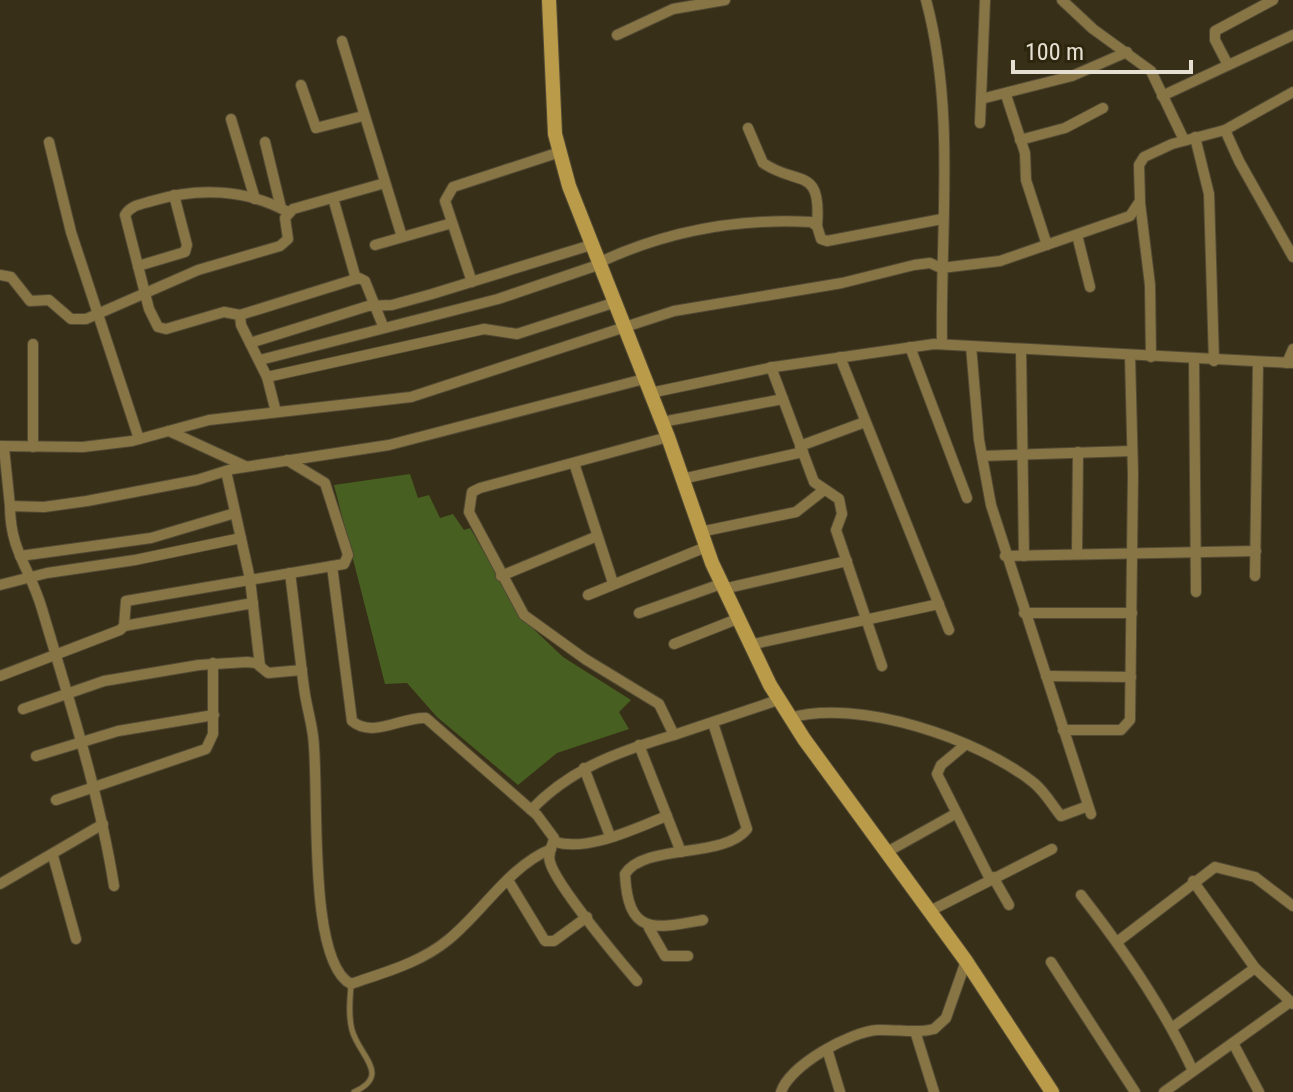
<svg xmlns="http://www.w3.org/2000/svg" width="1293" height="1092" font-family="'Roboto Condensed',sans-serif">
  <rect width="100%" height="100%" fill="#372f17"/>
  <path fill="#485f22" d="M410 474 418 498 429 495 440 518 453 514 464 530 470 528 522 618 563 657 631 700 619 712 629 729 557 753 518 785 437 717 407 683 385 684 334 485Z"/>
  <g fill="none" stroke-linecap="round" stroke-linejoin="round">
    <defs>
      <path id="lane" d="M351 985C350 999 348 1015 352 1030 359 1056 392 1075 354 1092"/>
      <g id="street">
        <path d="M926 0C956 111 940 230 942 344"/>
        <path d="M1062 0 1093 29 1151 71 1184 140"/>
        <path d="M617 35 673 9 725 0"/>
        <path d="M342 41 402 237"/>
        <path d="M1228 65 1215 40V31L1273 0"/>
        <path d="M301 85 316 128 363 116"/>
        <path d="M1006 95 1025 153 1026 180 1047 245"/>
        <path d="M1162 96 1293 35"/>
        <path d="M981 99 1072 76 1127 52"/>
        <path d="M231 119 255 199"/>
        <path d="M980 123 985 0"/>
        <path d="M748 128 763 163C798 187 822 165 817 226"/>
        <path d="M1225 130 1293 92"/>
        <path d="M1195 137 1209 194 1214 361"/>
        <path d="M1020 140 1065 128 1103 108"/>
        <path d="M49 142 71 232 139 439"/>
        <path d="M265 142 281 208"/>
        <path d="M333 198 356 279"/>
        <path d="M1140 203 1150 285 1151 357"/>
        <path d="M1077 235 1090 287"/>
        <path d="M375 245 452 223"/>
        <path d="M598 263C664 232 737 218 811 222L817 226 821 239 827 241 942 219"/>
        <path d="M138 266 185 252 187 245 174 195"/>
        <path d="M0 275 11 277 30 301 49 300 71 319H86L198 270 280 246 288 239 285 218 293 209 385 183"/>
        <path d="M472 282 445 201 453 187 560 152"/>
        <path d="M240 315 224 312 166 329 158 327 149 309 125 215C131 205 142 204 152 201 198 187 246 189 288 212"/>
        <path d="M250 343 368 306 392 305 432 294 591 245"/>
        <path d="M33 344V447"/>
        <path d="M971 346 979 440 991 505 1091 814"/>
        <path d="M910 347 967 498"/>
        <path d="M1021 349 1024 556"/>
        <path d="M840 357 949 630"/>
        <path d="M260 360 498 299 598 265"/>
        <path d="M1194 360 1196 592"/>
        <path d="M1287 363 1293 349"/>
        <path d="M771 367 814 482 839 499 842 514 836 530 882 666"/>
        <path d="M267 377 484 329 517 334 613 303"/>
        <path d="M650 393 774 367 934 344 1293 363"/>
        <path d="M276 412 267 377 241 325 240 315 359 278 365 281 383 326"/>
        <path d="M662 422 783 399"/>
        <path d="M169 431 245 466"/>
        <path d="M668 437 480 488 472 492 469 512 524 615 585 659 659 704 674 735 778 700"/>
        <path d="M0 446 83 447 132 441 209 420 411 397 674 311 842 283 914 265 930 263 941 268 1000 261 1130 216 1140 201 1139 165 1144 157 1172 144 1225 130 1239 161 1293 257"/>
        <path d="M800 446 865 422"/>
        <path d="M4 448 10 506"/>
        <path d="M982 456 1132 451"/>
        <path d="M574 463 613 583"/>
        <path d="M226 471 250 579 260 666"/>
        <path d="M682 479 803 452"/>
        <path d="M700 532 796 512 824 490"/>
        <path d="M1077 554 1078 452"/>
        <path d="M20 556 151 538 235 513"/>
        <path d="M1005 556 1256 551"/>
        <path d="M332 566 352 721C373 739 403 716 426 718L537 815 554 838C553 846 547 853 550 862 556 885 619 960 637 981"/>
        <path d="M290 573C295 611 299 650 304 688 306 704 311 720 313 736 320 784 306 961 351 984 385 972 420 963 448 940 483 912 508 867 551 849"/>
        <path d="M501 576 595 537"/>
        <path d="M1255 576 1258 363"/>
        <path d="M0 585 47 573 135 560 241 538"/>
        <path d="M723 589 847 561"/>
        <path d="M588 595 706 547"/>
        <path d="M639 613 721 584"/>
        <path d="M1024 613H1132"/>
        <path d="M124 626 253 603"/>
        <path d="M674 644 737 619"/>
        <path d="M749 645 939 604"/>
        <path d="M0 676 120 630 124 626 126 601 344 564 348 555 325 483 287 460"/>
        <path d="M1046 676 1131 677"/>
        <path d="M23 709 104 681 199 665 247 662 256 663 268 673 302 670"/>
        <path d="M790 718C859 698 979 739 1034 783 1045 792 1052 805 1061 816L1088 806"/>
        <path d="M1063 730H1121L1130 720 1133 474 1130 356"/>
        <path d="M639 745 681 852"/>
        <path d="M965 745 941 765 937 774 990 879"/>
        <path d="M36 756 118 731 214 715"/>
        <path d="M584 768 610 836"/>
        <path d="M56 800 206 749 213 734V663"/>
        <path d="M531 810C571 768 620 751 674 735"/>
        <path d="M555 842C589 852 635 828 667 816"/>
        <path d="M887 852 955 814"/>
        <path d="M53 856 76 939"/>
        <path d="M993 877 1009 905"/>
        <path d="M508 880 545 941H554L587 917"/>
        <path d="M1193 881 1255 968 1293 1004"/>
        <path d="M0 884 103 824"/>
        <path d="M114 886C99 792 69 700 42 609 30 568 10 551 10 506L44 507 87 501 197 480 232 469 389 445 644 379"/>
        <path d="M1081 895C1124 950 1164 1008 1193 1071"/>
        <path d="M930 911 1052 849"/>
        <path d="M703 920C654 929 628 936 625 874 644 843 724 859 747 829L713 723"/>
        <path d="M649 928 665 956H688"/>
        <path d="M1117 942 1215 867 1255 877 1293 906"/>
        <path d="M1051 962 1135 1092"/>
        <path d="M1173 1027 1255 968"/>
        <path d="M915 1031 934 1092"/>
        <path d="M1233 1043 1259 1092"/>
        <path d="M827 1049 840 1092"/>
        <path d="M781 1092C790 1065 851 1031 878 1030 897 1029 916 1034 934 1029L946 1018 966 961"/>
        <path d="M1164 1092 1290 1002"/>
      </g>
      <path id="secondary" d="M549 0 555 134 569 186 668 437 712 563 770 685 804 739 966 961 1052 1092"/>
    </defs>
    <use href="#lane" stroke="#534b35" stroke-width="7"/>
    <use href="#street" stroke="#534b35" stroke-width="12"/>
    <use href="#secondary" stroke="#534b35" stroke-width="16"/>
    <use href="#lane" stroke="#887545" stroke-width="5"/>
    <use href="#street" stroke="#887545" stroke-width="10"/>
    <use href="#secondary" stroke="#ba9b4a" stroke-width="14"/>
  </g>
  <path d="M1013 60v12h178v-12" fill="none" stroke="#e5e0d2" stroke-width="4"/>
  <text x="1025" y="60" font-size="24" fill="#e5e0d2" stroke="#2d250d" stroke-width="6" paint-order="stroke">100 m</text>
</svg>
